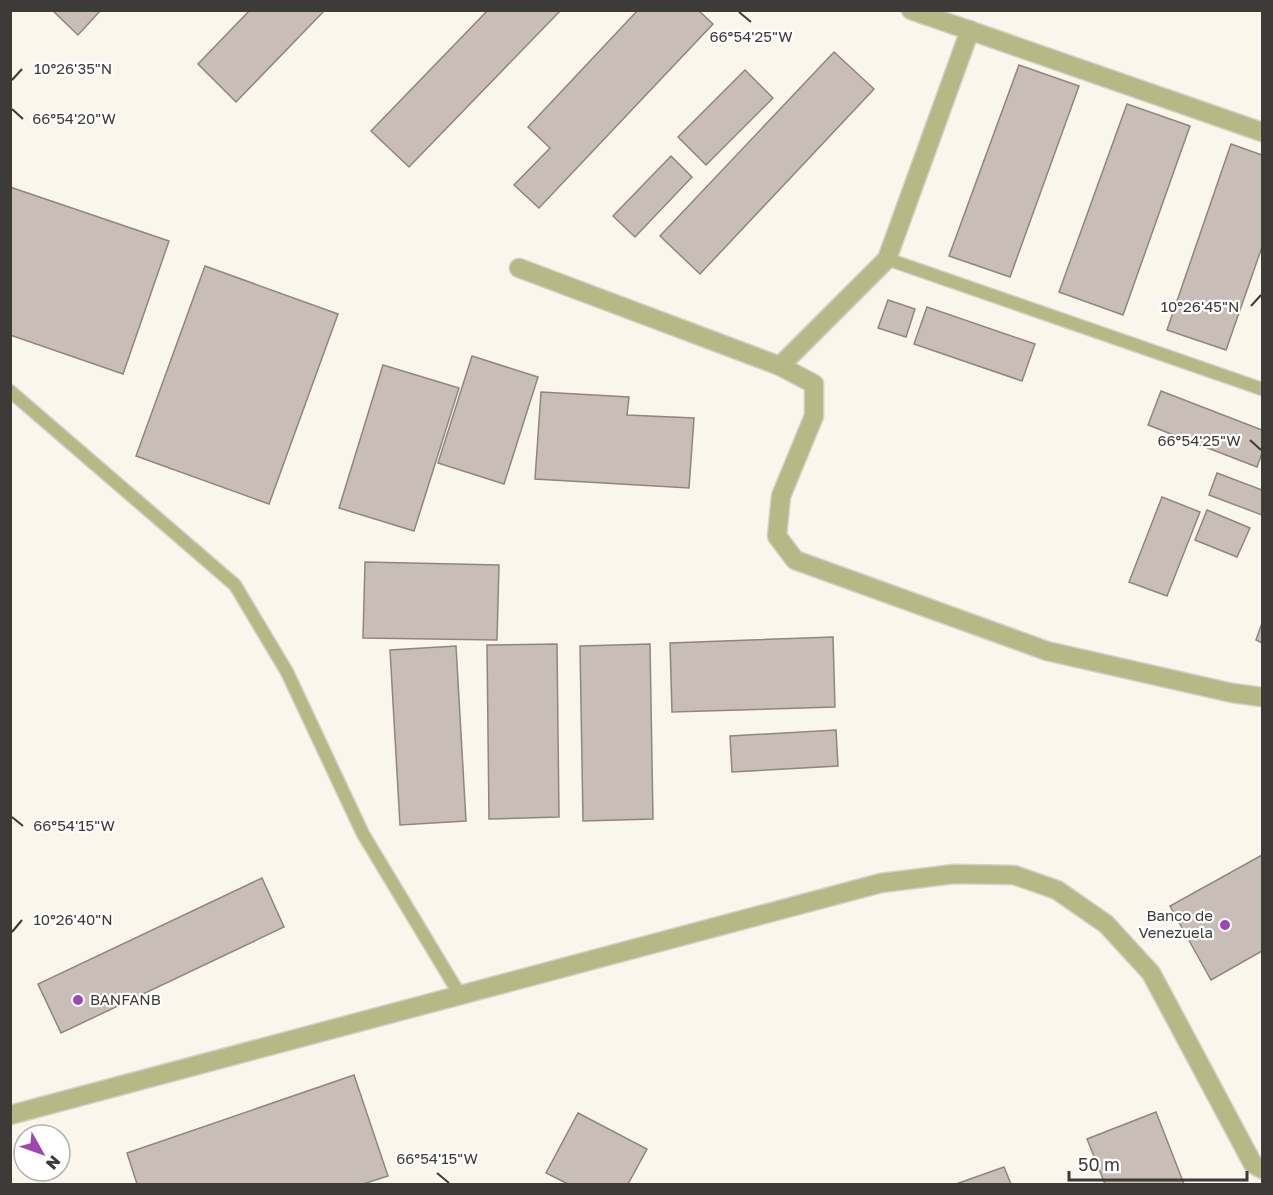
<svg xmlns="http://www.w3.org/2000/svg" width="1273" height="1195" font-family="'Golos Text',sans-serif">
  <rect width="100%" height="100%" fill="#fbf6ec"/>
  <g fill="#c8beb7" stroke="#8f867e" stroke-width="1.5">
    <path d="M52 10H101L78 35Z"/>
    <path d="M250 10H325L236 102 198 64Z"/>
    <path d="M488 10H561L409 167 371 131Z"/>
    <path d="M638 10H698L713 24 539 208 514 185 550 148 528 127Z"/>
    <path d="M834 52 874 89 700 274 660 236Z"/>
    <path d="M1019 65 1079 86 1010 277 949 256Z"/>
    <path d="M745 70 773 98 706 165 678 137Z"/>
    <path d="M1127 104 1190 126 1123 315 1059 292Z"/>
    <path d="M1231 144 1262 155V247L1226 350 1167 330Z"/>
    <path d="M671 156 692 177 635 237 613 216Z"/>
    <path d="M10 187 169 241 123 374 10 335Z"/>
    <path d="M205 266 338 314 269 504 136 456Z"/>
    <path d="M888 300 915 309 906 337 878 328Z"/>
    <path d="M927 307 1035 344 1022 381 914 344Z"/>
    <path d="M472 356 538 377 504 484 438 463Z"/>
    <path d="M383 365 459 388 414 531 339 508Z"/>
    <path d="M1161 391 1262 430V453L1257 467 1148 425Z"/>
    <path d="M541 392 629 397 627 415 694 418 689 488 535 479Z"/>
    <path d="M1217 473 1262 490V515L1209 495Z"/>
    <path d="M1162 497 1200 512 1167 596 1129 582Z"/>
    <path d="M1207 510 1250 528 1237 557 1195 540Z"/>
    <path d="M365 562 499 565 497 640 363 638Z"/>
    <path d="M1262 623V643L1256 640Z"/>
    <path d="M833 637 835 707 672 712 670 643Z"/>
    <path d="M557 644 559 817 489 819 487 645Z"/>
    <path d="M650 644 653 819 583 821 580 646Z"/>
    <path d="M456 646 466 821 400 825 390 650Z"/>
    <path d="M836 730 838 766 732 772 730 736Z"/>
    <path d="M1262 855V951L1211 980 1170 906Z"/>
    <path d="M262 878 284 927 61 1033 38 984Z"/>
    <path d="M354 1075 388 1176 363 1184H137L127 1153Z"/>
    <path d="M1156 1112 1184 1184H1105L1087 1139Z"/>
    <path d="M578 1113 647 1149 628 1184H568L546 1173Z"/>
    <path d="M1004 1167 1011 1184H956Z"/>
  </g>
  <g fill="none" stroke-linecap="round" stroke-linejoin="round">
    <defs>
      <g id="lane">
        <path d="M887 259 1262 389"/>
        <path d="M10 391 235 585 287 672 363 834 460 995"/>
      </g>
      <g id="street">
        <path d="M911 10 1262 132"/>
        <path d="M519 268 780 366 814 384V416L781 496 777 536 795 560 1047 651 1232 693 1262 697"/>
        <path d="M780 366 887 259 970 30"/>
        <path d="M10 1115 881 883 954 874 1014 875 1057 890 1106 924 1151 973 1253 1164 1262 1169"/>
      </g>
    </defs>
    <use href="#lane" stroke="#d5d1c8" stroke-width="15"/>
    <use href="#street" stroke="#d5d1c8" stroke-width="21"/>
    <use href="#lane" stroke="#b6b985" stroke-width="12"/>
    <use href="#street" stroke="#b6b985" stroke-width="18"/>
  </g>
  <path fill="none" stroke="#3d3b37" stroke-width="2" d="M739 12 751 22M12 80 22 69M12 109 23 119M1251 306 1261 295M1250 440 1261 450M12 817 23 826M12 932 22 920M437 1173 449 1183"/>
  <g fill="#9e46b2" stroke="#fff" stroke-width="2">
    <circle cx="1225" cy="925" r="6"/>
    <circle cx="78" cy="1000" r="6"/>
  </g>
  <g text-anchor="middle" stroke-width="4.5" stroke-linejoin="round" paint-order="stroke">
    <g font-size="15" fill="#3d3b37" stroke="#fff" text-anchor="end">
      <text x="1213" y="921">Banco de<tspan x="1213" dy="17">Venezuela</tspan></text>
      <text x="90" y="1005" text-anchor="start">BANFANB</text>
    </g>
  </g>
  <g font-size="15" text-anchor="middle" fill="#3d3b37" stroke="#fff" stroke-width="4.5" stroke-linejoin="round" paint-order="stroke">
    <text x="751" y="42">66°54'25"W</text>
    <text x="73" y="74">10°26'35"N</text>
    <text x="74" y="124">66°54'20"W</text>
    <text x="1200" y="312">10°26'45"N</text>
    <text x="1199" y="446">66°54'25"W</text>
    <text x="74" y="831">66°54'15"W</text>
    <text x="73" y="925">10°26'40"N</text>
    <text x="437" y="1164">66°54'15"W</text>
  </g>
  <rect width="1273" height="1195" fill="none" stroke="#3d3b37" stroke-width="24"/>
  <g transform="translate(42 1153) rotate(130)"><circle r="28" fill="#ffffff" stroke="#b1b1af" stroke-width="1.5"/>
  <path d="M0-4.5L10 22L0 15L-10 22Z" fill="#9e46b2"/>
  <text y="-9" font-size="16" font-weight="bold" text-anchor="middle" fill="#3d3b37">N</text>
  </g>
  <path d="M1069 1171v9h178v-9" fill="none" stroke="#3d3b37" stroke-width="3"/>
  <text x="1078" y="1171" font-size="18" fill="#3d3b37" stroke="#ffffff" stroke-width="4.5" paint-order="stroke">50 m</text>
</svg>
